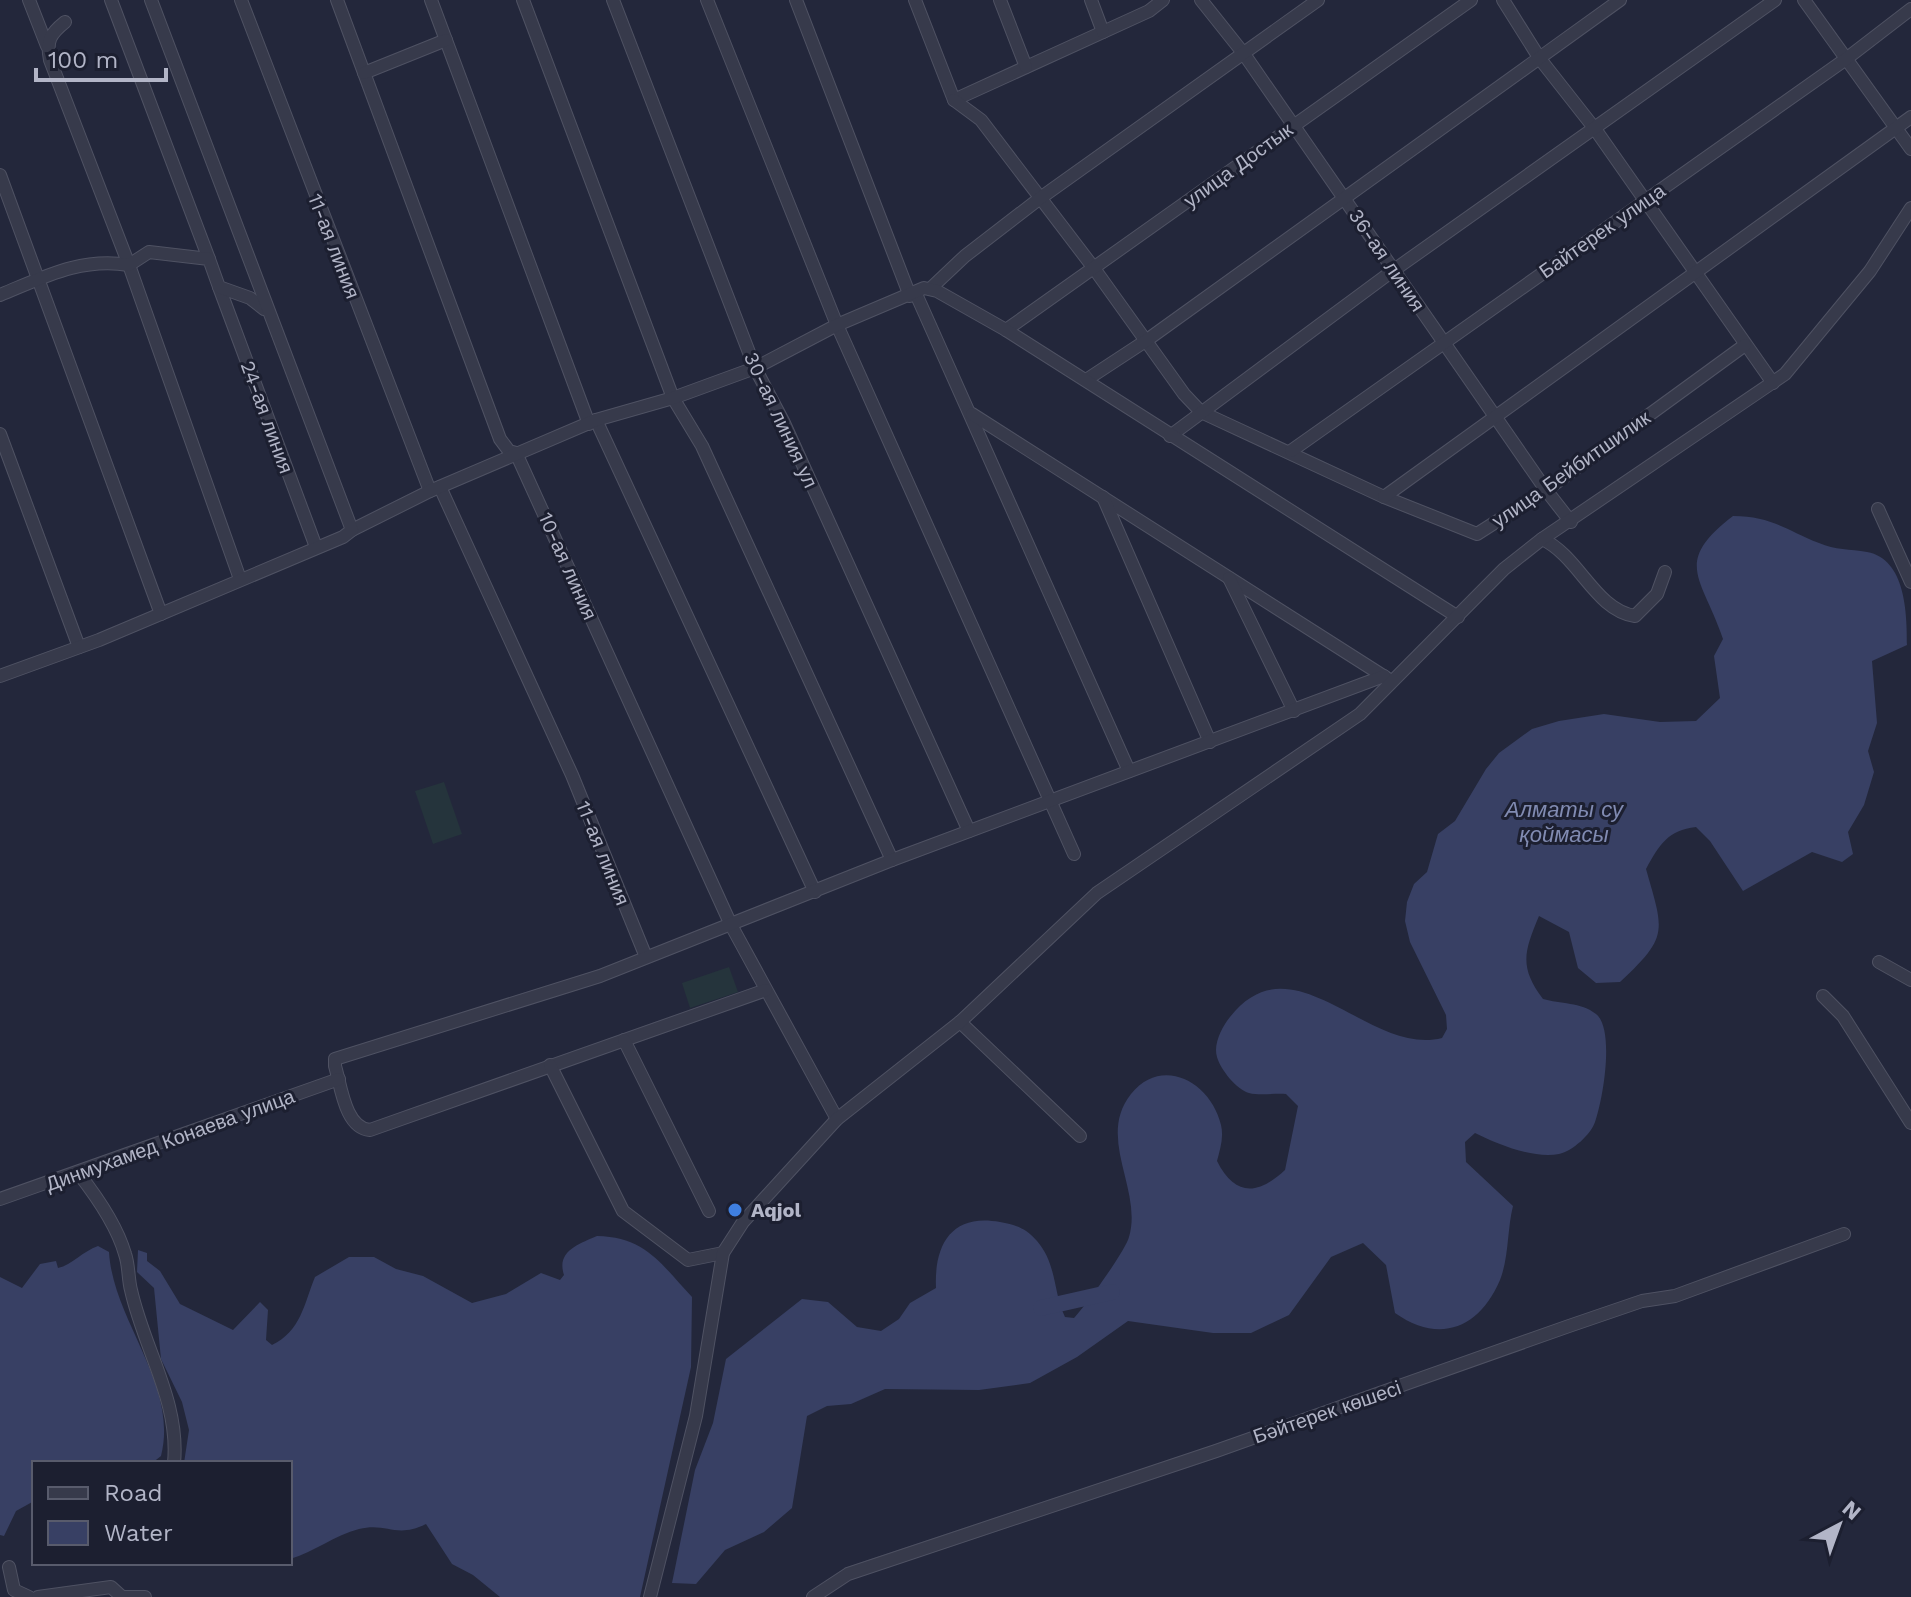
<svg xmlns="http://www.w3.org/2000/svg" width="1911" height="1597" font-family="'Work Sans',sans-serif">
  <rect width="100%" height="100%" fill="#23273b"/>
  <g fill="#25343c">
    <path d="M444 782 462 834 433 844 415 791Z"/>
    <path d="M729 967 738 992 690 1008 682 983Z"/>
  </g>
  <g fill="#384064">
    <path d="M1733 516C1771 516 1786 530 1819 543 1835 550 1850 549 1867 552 1906 559 1907 614 1907 645L1872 661 1877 723 1868 751 1874 772 1864 805 1848 832 1853 854 1842 862 1812 852 1743 891 1710 841 1696 827C1668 830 1659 845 1646 869 1664 932 1669 936 1620 982L1596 983 1578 968 1569 932 1539 916C1524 952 1519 967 1543 999 1560 1004 1581 1002 1596 1014 1615 1029 1603 1100 1595 1122 1591 1134 1573 1151 1559 1154 1533 1159 1497 1144 1475 1133L1465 1142 1466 1162 1513 1206C1507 1230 1509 1257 1500 1280 1479 1329 1439 1344 1395 1313L1386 1265 1363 1243 1331 1257 1289 1315 1251 1333H1213L1128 1321 1077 1357 1030 1383 979 1390 885 1389 851 1404 827 1406 807 1416 792 1508 764 1532 725 1550 696 1584 672 1583 695 1470 713 1423 726 1359 802 1299 828 1302 857 1327 881 1331 899 1319 910 1303 936 1288C934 1244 952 1213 1000 1222 1016 1225 1026 1228 1037 1241 1057 1264 1053 1292 1065 1317L1074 1318C1084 1308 1126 1250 1129 1237 1143 1190 1096 1138 1131 1094 1162 1055 1211 1082 1221 1125 1224 1138 1220 1149 1217 1161 1235 1197 1258 1195 1285 1170L1298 1106 1286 1094C1274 1093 1260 1096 1249 1093 1237 1090 1220 1069 1217 1057 1213 1044 1222 1027 1230 1017 1293 936 1369 1057 1442 1038L1447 1029 1446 1015 1410 942 1405 921 1407 902 1414 884 1427 872 1438 834 1455 821 1486 769 1499 753 1532 729 1559 721 1604 714 1660 722 1696 721 1720 698 1714 656 1723 639C1702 577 1672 563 1733 516Z"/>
    <path d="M597 1236C646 1237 661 1264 692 1297L691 1367 640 1597H500L473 1575 452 1564 426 1524C396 1539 387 1522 359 1529 335 1535 314 1552 290 1559V1463H184L189 1430 182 1402 161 1359 154 1288 137 1272 138 1250 147 1253V1261L160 1271 180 1304 233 1330 260 1302 268 1310 266 1340 272 1345C301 1331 304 1304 315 1277L349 1257H374L396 1269 423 1276 472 1303 506 1294 541 1273 560 1280 564 1275C556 1251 579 1244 597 1236Z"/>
    <path d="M98 1246 109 1252C113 1321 179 1385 161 1456L152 1463H34V1501L16 1511 4 1536 0 1535V1277L22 1288 40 1264 56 1261 58 1268C72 1265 83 1251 98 1246Z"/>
  </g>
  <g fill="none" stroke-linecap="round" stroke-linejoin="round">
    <path stroke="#384064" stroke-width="16" d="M1041 1308 1112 1292"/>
    <defs>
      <g id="minor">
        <path d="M29 0 47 46"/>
        <path d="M111 0 209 259"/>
        <path d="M241 0 430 491"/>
        <path d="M337 0 500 439 509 451 516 453 731 925 837 1119"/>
        <path d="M431 0 589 424"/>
        <path d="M523 0 673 398 702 446 892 860"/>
        <path d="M613 0 755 368 783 421 969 831"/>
        <path d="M707 0 837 325 1074 854"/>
        <path d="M796 0 910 296"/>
        <path d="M915 0 954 100 1149 11 1163 0"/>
        <path d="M1000 0 1026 67"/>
        <path d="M1091 0 1103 32"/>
        <path d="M1201 0 1244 54 1546 490 1571 522"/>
        <path d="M1503 0 1540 59 1595 129 1773 383"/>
        <path d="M1804 0 1911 149"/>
        <path d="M65 22C50 34 46 41 50 60L129 265 240 579"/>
        <path d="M364 73 446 40"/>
        <path d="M954 100 981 120 1093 267 1184 394 1201 412 1384 497 1477 534 1546 490 1745 345"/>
        <path d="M0 175 161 614"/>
        <path d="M219 287 316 547"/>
        <path d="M930 289 965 256 1039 199 1318 0"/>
        <path d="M916 294 1129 771"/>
        <path d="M0 295C44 277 81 257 129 265L149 252 209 259 219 287 250 298 264 309"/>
        <path d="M1006 330 1471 0"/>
        <path d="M1086 380 1147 340 1620 0"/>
        <path d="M972 414 1388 679"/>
        <path d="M596 420 815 892"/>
        <path d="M0 434 79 647"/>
        <path d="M1170 436 1387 275 1775 0"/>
        <path d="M1291 451 1846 59 1911 9"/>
        <path d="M440 487 572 775 646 957"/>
        <path d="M1103 497 1210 742"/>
        <path d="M1384 497 1911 117"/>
        <path d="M1878 509 1911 582"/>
        <path d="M352 530 430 491 596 420 673 398 755 368 837 325 924 288 937 291 1006 330 1458 617"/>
        <path d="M1542 539C1579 556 1595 610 1635 616L1657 594 1665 572"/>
        <path d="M1229 578 1294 711"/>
        <path d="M0 676 99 640 343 537 352 530 151 0"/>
        <path d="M1879 962 1911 980"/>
        <path d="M766 990 370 1130C345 1128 341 1086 335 1066V1059L600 976 892 860 1384 676"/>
        <path d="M1823 996 1843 1016 1911 1123"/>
        <path d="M960 1022 1080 1136"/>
        <path d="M624 1040 709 1211"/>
        <path d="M550 1065 623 1211 688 1260 723 1253"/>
        <path d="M79 1174C97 1197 117 1226 125 1254 129 1265 128 1279 131 1290 144 1349 180 1402 174 1463"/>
        <path d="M0 1199 339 1079"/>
        <path d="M9 1567 14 1590 29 1597"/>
        <path d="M38 1597 111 1587 122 1597H145"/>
        <path d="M650 1597 696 1416 723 1253 743 1222 837 1119 960 1022 1097 893 1360 714 1504 569 1542 539 1785 374 1870 271 1911 208"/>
        <path d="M813 1597 848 1574 1216 1451 1569 1326 1642 1301 1675 1296 1844 1234"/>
      </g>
    </defs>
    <use href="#minor" stroke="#4f5263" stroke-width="14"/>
    <use href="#minor" stroke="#373a4b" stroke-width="12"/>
  </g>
  <circle fill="#3f7fe0" stroke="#1c1f30" stroke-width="3" cx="735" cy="1210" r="8"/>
  <g text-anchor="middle" stroke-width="6" stroke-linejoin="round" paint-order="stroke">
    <g font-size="20" fill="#b2b5c7" stroke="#1c1f30">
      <text transform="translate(1238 165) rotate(-36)" y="7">улица Достык</text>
      <text transform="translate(1602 231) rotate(-35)" y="7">Байтерек улица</text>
      <text transform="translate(334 246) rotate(69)" y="7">11-ая линия</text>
      <text transform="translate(1387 260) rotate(56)" y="7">36-ая линия</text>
      <text transform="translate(267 417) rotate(70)" y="7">24-ая линия</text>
      <text transform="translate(781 420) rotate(65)" y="7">30-ая линия ул</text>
      <text transform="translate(1571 469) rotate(-35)" y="7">улица Бейбитшилик</text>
      <text transform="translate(568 566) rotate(66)" y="7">10-ая линия</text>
      <text transform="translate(603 853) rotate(68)" y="7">11-ая линия</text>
      <text transform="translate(170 1140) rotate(-20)" y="7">Динмухамед Конаева улица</text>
      <text transform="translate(1327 1412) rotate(-19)" y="7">Бәйтерек көшесі</text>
    </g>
    <g font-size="20" font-weight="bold" fill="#b2b5c7" stroke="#1c1f30" text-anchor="start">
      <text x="751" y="1217">Aqjol</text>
    </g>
    <g font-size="22" font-style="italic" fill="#818bb2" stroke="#1c1f30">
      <text x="1564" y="817">Алматы су<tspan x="1564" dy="25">қоймасы</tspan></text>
    </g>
  </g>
  <rect x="32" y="1461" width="260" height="104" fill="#1c1f30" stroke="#585b6c" stroke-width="2"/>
  <rect x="48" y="1487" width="40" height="12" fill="#373a4b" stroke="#585b6c" stroke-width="2"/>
  <text x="104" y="1501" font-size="24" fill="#b2b5c7">Road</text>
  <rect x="48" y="1521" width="40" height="24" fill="#384064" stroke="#585b6c" stroke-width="2"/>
  <text x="104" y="1541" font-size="24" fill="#b2b5c7">Water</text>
  <g transform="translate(1839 1525) rotate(41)" stroke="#1c1f30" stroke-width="6" paint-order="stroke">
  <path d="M0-6L14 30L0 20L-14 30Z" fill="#b2b5c7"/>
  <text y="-12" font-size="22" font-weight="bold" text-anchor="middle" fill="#b2b5c7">N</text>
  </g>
  <path d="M36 68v12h130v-12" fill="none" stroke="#b2b5c7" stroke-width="4"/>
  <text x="48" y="68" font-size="24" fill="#b2b5c7" stroke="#1c1f30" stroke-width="6" paint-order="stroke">100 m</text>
</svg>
